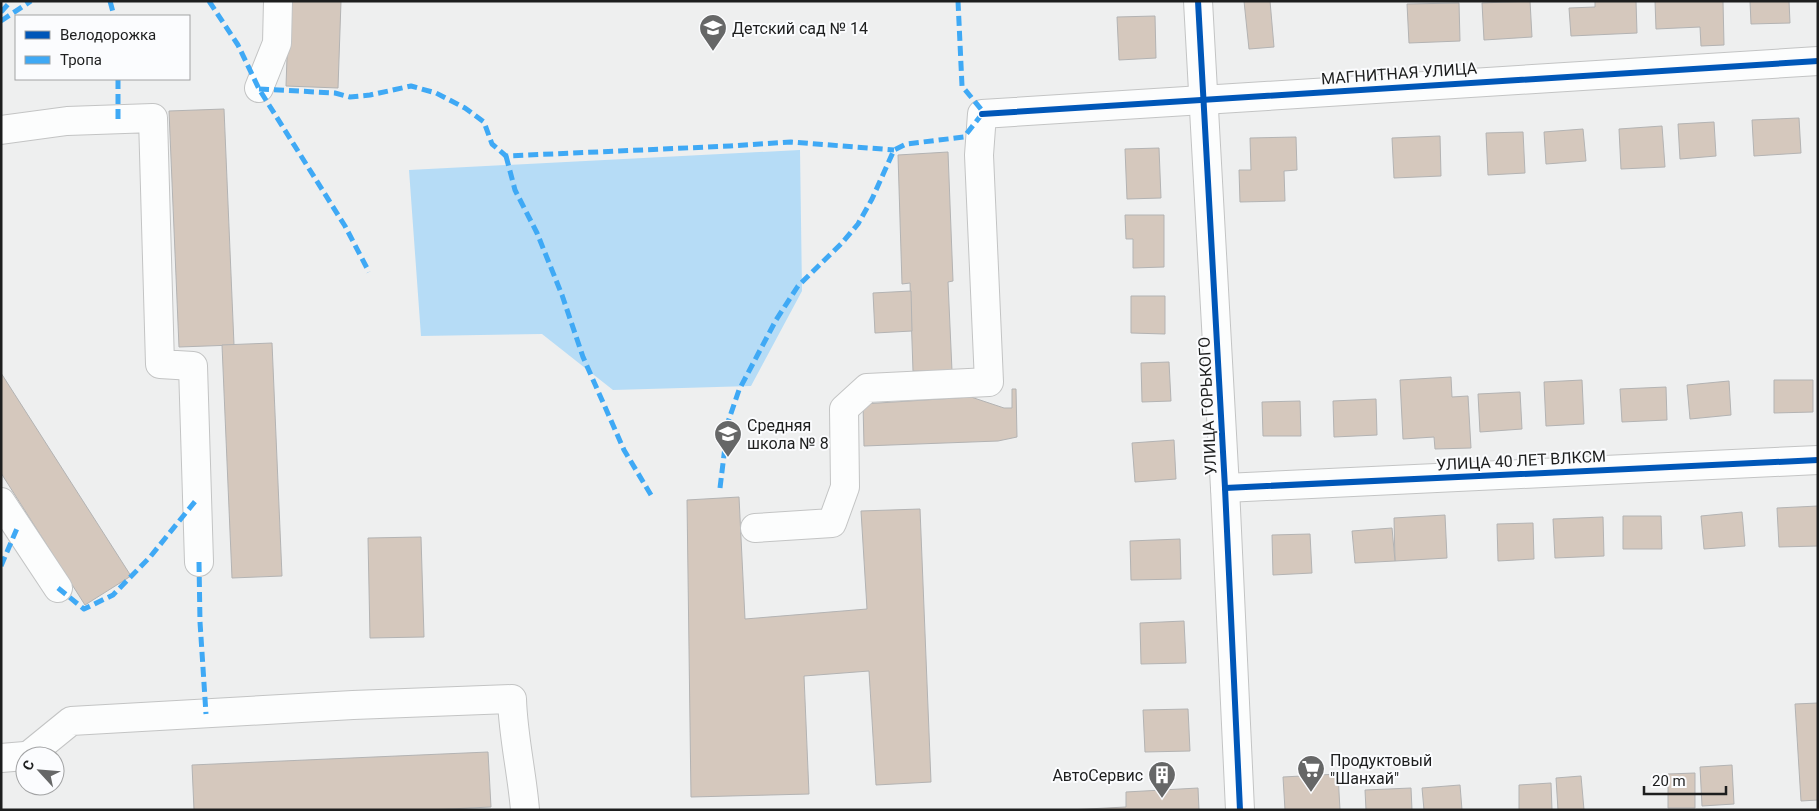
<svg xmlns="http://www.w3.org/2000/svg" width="1819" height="811" font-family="Roboto,sans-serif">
  <rect width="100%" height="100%" fill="#eeefef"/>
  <path fill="#b6dcf6" d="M800 150 802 291 751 386 613 390 542 334 421 336 409 170Z"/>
  <g fill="#d5c8bd" stroke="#b3b3b3">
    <path d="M289 1H341L338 88 286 86Z"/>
    <path d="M1244 1H1270L1274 47 1249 49Z"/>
    <path d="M1530 1 1532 37 1484 40 1482 3Z"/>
    <path d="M1595 1H1636L1637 33 1571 36 1569 8 1595 7Z"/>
    <path d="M1655 1H1723L1724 45 1701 46 1700 27 1656 29Z"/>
    <path d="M1750 1H1789L1790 23 1751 24Z"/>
    <path d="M1459 3 1460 41 1409 43 1407 4Z"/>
    <path d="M1155 16 1156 58 1119 60 1117 17Z"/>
    <path d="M224 109 234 345 179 347 169 111Z"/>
    <path d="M1799 118 1801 153 1754 156 1752 120Z"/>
    <path d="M1714 122 1716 156 1680 159 1678 124Z"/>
    <path d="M1662 126 1665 167 1621 169 1619 129Z"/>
    <path d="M1583 129 1586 161 1546 164 1544 132Z"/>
    <path d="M1523 132 1525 173 1488 175 1486 133Z"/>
    <path d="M1440 136 1441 176 1394 178 1392 138Z"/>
    <path d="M1296 137 1297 170 1284 171 1285 201 1240 202 1239 170H1251L1250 138Z"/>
    <path d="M1159 148 1161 198 1127 199 1125 149Z"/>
    <path d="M948 152 953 281 948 282 952 371H913L910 283 902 284 898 155Z"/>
    <path d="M1125 215H1164V267L1133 268V239H1126Z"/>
    <path d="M911 291 912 331 875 333 873 293Z"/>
    <path d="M1131 296H1165V334L1131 333Z"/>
    <path d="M272 343 282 576 232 578 222 345Z"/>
    <path d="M1169 362 1171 401 1142 402 1141 363Z"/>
    <path d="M1 373 131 576 85 605 1 473Z"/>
    <path d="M1451 377 1452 397 1468 396 1471 448 1435 449 1434 437 1403 439 1400 380Z"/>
    <path d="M1582 380 1584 424 1546 426 1544 382Z"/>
    <path d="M1774 380H1813V412L1774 413Z"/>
    <path d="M1729 381 1731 415 1690 419 1687 385Z"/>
    <path d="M1666 387 1667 420 1622 422 1620 389Z"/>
    <path d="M1012 389H1016L1017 437 998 441 864 446 863 404 971 397 1004 408H1012Z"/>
    <path d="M1520 392 1522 429 1480 432 1478 394Z"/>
    <path d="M1376 399 1377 435 1334 437 1333 401Z"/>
    <path d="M1300 401 1301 436H1263L1262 402Z"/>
    <path d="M1174 440 1176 479 1135 482 1132 443Z"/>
    <path d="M739 497 745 619 867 609 861 511 920 509 931 782 876 785 869 671 804 676 809 794 691 797 687 500Z"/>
    <path d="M1818 506V546L1779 547 1777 508Z"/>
    <path d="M1742 512 1745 546 1704 549 1701 516Z"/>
    <path d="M1445 515 1447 558 1395 561 1394 518Z"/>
    <path d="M1623 516H1661L1662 549H1623Z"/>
    <path d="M1603 517 1604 556 1555 558 1553 519Z"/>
    <path d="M1533 523 1534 559 1498 561 1497 524Z"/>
    <path d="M1392 528 1395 561 1355 563 1352 531Z"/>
    <path d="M1310 534 1312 573 1273 575 1272 535Z"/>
    <path d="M421 537 424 637 370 638 368 538Z"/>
    <path d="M1180 539 1181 579 1131 580 1130 541Z"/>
    <path d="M1184 621 1186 663 1141 664 1140 623Z"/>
    <path d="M1818 703V800L1801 801 1795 704Z"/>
    <path d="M1188 709 1190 751 1145 752 1143 710Z"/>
    <path d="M488 752 491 807 428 810H194L192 765Z"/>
    <path d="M1732 765 1734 804 1702 806 1700 767Z"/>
    <path d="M1695 773V808H1668V774Z"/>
    <path d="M1338 774 1340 810H1285L1283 777Z"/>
    <path d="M1581 776 1584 810H1558L1556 778Z"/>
    <path d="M1551 783 1552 810H1519V785Z"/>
    <path d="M1460 785 1462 810H1424L1422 788Z"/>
    <path d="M1198 788 1199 810H1068L1126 807V792Z"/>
    <path d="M1411 788 1412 810H1366L1365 790Z"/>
  </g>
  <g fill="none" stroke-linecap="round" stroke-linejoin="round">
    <defs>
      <g id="minor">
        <path d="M1198 1 1225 488 1240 810"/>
        <path d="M259 88 277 43 278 1"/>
        <path d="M1 130 67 121 153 118 160 364 193 366 199 562"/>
        <path d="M1225 488 1818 460"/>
        <path d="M1 502 58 588"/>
        <path d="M755 528 832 523 845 487 844 409 867 388 989 382 979 155 982 114 1818 61"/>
        <path d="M28 756 71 721 353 705 512 699C513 736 522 773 525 810"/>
        <path d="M1 758 25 756"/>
      </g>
    </defs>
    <use href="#minor" stroke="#c3c4c4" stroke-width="30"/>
    <use href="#minor" stroke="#fcfdfd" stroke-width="28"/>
    <g stroke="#3fa9f5" stroke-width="5" stroke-dasharray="10 5" stroke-linecap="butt">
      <path d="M110 1 114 16"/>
      <path d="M209 1 238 45 259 89 345 226 369 272"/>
      <path d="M958 1 962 86 985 114"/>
      <path d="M1 12 11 1"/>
      <path d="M1 21 31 1"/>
      <path d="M118 79V119"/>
      <path d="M259 89 335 93 350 97 370 95 411 86 436 93 465 108 484 122 492 144 506 156 730 146 791 142 894 150"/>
      <path d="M506 156 515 190 537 233 562 295 583 357 624 450 651 495"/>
      <path d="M720 488 728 422 739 390 776 320 798 286 841 244 858 224 872 199 894 150 906 144 964 137 982 114"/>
      <path d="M199 562 200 622 206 714"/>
      <path d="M1 566 18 526"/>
      <path d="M58 588 84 609 113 595 150 557 197 499"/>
    </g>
    <defs>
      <g id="cycleway">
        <path d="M1198 1 1225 488 1240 810"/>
        <path d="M982 114 1818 61"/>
        <path d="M1225 488 1818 460"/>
      </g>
    </defs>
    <use href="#cycleway" stroke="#fbfcfe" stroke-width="9"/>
    <use href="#cycleway" stroke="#0057b8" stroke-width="6"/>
  </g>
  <defs>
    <symbol id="school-pin" viewBox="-11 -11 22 30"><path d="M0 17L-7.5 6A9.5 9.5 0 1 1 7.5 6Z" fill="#666767" stroke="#fbfcfe"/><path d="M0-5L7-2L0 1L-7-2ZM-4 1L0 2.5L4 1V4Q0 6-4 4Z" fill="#fff"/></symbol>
    <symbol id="supermarket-pin" viewBox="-11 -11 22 30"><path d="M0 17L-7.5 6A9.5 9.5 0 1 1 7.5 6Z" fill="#666767" stroke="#fbfcfe"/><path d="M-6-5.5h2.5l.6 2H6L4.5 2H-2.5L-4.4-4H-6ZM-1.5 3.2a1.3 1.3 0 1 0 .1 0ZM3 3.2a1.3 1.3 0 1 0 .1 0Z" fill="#fff"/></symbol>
    <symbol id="building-pin" viewBox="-11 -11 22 30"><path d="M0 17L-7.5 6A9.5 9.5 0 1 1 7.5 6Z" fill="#666767" stroke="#fbfcfe"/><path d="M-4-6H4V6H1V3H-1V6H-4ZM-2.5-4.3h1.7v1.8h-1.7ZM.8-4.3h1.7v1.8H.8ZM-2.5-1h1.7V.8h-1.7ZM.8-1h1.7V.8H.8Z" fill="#fff"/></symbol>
  </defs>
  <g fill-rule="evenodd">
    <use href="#school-pin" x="697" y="12" width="32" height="43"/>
    <use href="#school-pin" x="712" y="418" width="32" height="43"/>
    <use href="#supermarket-pin" x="1295" y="753" width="32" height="43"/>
    <use href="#building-pin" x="1146" y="759" width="32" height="43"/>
  </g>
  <g text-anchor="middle" stroke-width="4" stroke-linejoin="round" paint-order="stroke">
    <g font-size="16" fill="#1d1e1e" stroke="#fbfcfe" text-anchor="start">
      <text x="732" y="34">Детский сад № 14</text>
      <text x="747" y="431">Cредняя<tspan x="747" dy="18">школа № 8</tspan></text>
      <text x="1330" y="766">Продуктовый<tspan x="1330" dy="18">"Шанхай"</tspan></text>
      <text x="1143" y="781" text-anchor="end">АвтоСервис</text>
    </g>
    <g font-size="16" fill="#1d1e1e" stroke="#fbfcfe">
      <text transform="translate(1399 73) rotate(-4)" y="6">МАГНИТНАЯ УЛИЦА</text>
      <text transform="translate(1207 406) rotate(-93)" y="6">УЛИЦА ГОРЬКОГО</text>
      <text transform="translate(1521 460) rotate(-3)" y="6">УЛИЦА 40 ЛЕТ ВЛКСМ</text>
    </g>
  </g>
  <rect width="1819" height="811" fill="none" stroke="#1d1e1e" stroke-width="5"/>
  <rect x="15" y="15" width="175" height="65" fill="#fbfcfe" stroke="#a2a3a4"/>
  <rect x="25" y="31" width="25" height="8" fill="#0057b8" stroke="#a2a3a4"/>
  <text x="60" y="40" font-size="15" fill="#1d1e1e">Велодорожка</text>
  <rect x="25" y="56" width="25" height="8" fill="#3fa9f5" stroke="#a2a3a4"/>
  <text x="60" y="65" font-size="15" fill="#1d1e1e">Тропа</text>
  <g transform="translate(40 771) rotate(296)"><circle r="24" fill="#fbfcfe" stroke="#a2a3a4"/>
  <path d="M0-4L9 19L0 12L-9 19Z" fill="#666767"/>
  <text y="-8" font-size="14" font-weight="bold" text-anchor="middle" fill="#1d1e1e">С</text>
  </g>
  <path d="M1644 786v8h82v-8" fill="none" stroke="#1d1e1e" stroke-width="2.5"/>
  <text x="1652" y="786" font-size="15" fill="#1d1e1e" stroke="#fbfcfe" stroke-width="4" paint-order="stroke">20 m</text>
</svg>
